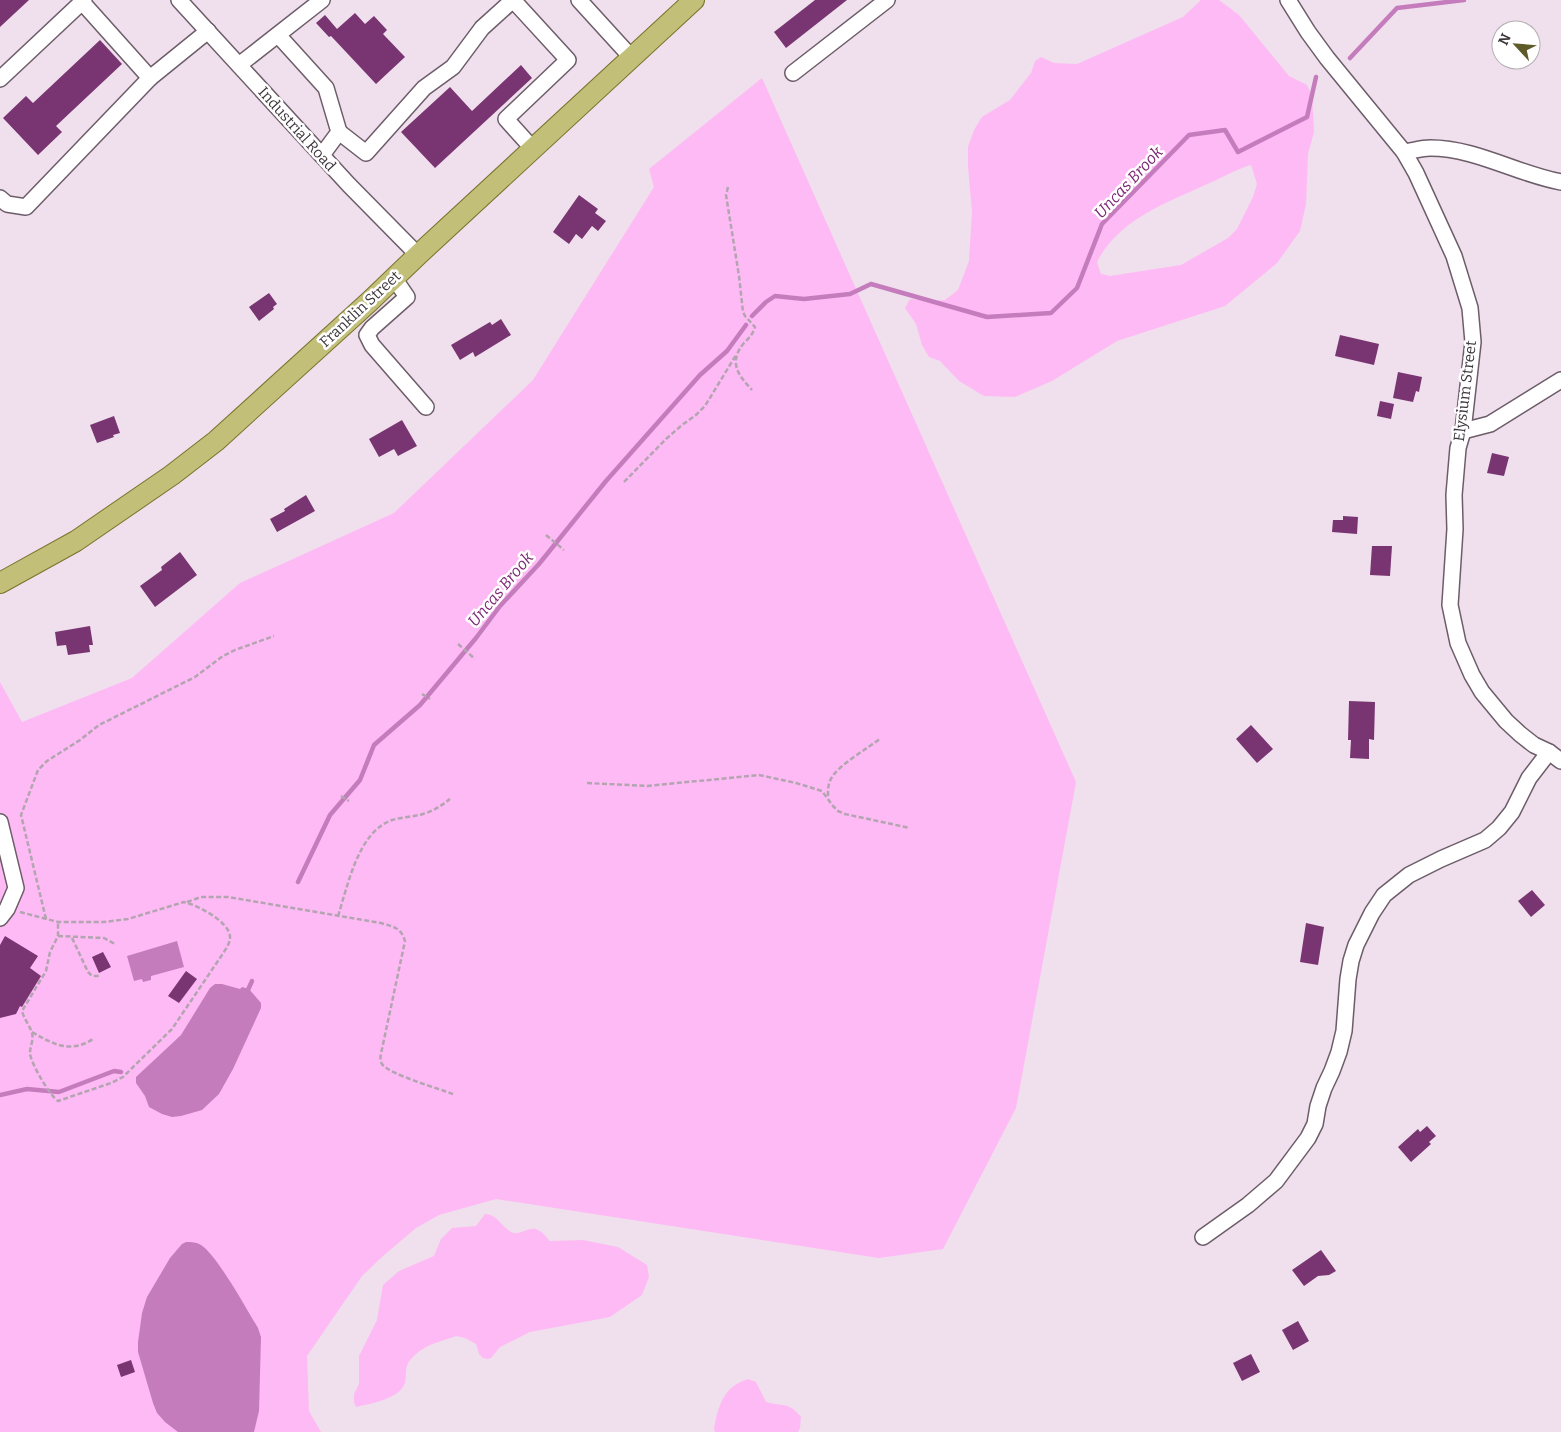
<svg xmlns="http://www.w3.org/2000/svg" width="1561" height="1432" font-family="Bitter,serif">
  <rect width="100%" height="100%" fill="#f0dfed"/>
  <g fill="#febaf4" fill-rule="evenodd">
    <path d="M1201 0H1219L1239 15 1289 76 1307 85 1312 95 1314 132 1308 154 1306 204 1300 231 1277 263 1225 306 1117 341 1052 381 1015 397 984 396 959 381 940 361 929 357 922 345 916 324 905 308 910 299 929 301 945 300 958 290 969 261 972 212 968 166V147L974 130 982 117 1010 100 1031 73 1035 61 1041 57 1054 63 1077 64 1183 17ZM1251 165 1257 184 1253 197 1237 229 1228 238 1181 265 1110 276 1101 274 1097 262C1118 220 1166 203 1205 185 1220 179 1236 169 1251 165Z"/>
    <path d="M762 78 1076 782 1016 1108 943 1249 879 1258 496 1199 439 1215 416 1228 383 1256 362 1276 307 1356 309 1411 321 1432H0V682L22 722 132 678 240 583 394 513 533 380 654 187 649 169Z"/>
    <path d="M485 1214C497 1214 502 1227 511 1232 520 1237 528 1225 538 1230 543 1232 546 1237 550 1241L583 1240 618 1247 647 1265 649 1277 642 1295 610 1317 530 1332 500 1347 491 1358 488 1359 483 1358 479 1354 476 1344 465 1338 456 1336C438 1343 426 1343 411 1359 403 1368 408 1375 404 1385 398 1399 369 1404 356 1407L354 1402V1394L359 1384V1356L377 1320 383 1285 399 1271 434 1256 441 1239 452 1228 476 1226Z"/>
    <path d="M748 1379 756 1382 766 1402C783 1407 788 1401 801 1417L800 1428 798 1432H715L714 1430C718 1406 723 1387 748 1379Z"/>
  </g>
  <g fill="#c57cbc">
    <path d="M177 941 184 967 151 976V980L143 982 142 979 134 981 127 956Z"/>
    <path d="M215 984H222L240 989 242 987 249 989 261 1003V1008L233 1069 219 1094 202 1110 181 1116 172 1117 162 1114 149 1107 145 1096 136 1083V1077L181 1035 210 988Z"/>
    <path d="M186 1242C192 1242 196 1242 201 1245 217 1255 247 1310 258 1328L261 1337 259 1411 254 1432H178L165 1422 157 1413 153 1403 138 1352V1342L142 1313 147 1297 170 1258 182 1244Z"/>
  </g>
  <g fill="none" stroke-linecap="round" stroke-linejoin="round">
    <g stroke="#c57cbc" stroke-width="4.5">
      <path d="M1350 58 1397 8 1464 0"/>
      <path d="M752 316 766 302 775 296 804 299 850 294 871 284 987 317 1051 313 1077 288 1102 224 1189 135 1225 130 1238 152 1307 117 1316 77"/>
      <path d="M298 882 330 815 360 780 374 745 420 705 476 638 500 606 539 564 606 481 700 375 727 351 746 325"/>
      <path d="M247 992 252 981"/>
      <path d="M0 1095 27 1089 59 1092 114 1071 121 1072"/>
    </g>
  </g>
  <g fill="#783571">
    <path d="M0 0H29L0 27Z"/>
    <path d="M815 0H847L786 48 774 32Z"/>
    <path d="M355 13 365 24 374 16 387 30 383 34 405 57 376 84 331 36 329 37 316 23 325 15 337 29Z"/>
    <path d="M100 40 122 64 56 126 62 132 38 155 3 118 26 96 33 103Z"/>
    <path d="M521 65 532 78 435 168 401 132 450 87 472 111Z"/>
    <path d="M579 195 598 209 595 213 606 221 598 231 592 226 582 239 576 234 569 244 553 232Z"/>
    <path d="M269 293 277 304 273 307 274 309 259 321 249 307Z"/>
    <path d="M501 319 511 335 475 357 473 352 460 360 451 345 490 322 492 325Z"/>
    <path d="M1340 335 1379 344 1374 365 1335 356Z"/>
    <path d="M1398 372 1422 377 1419 392 1416 391 1413 402 1393 398Z"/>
    <path d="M1380 401 1394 404 1391 419 1377 416Z"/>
    <path d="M114 416 120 433 113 435 114 437 97 443 90 425Z"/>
    <path d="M402 420 417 446 398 456 394 449 379 457 369 439Z"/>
    <path d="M1492 453 1509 457 1504 476 1487 473Z"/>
    <path d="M306 495 315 511 277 532 270 519 285 511 284 509Z"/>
    <path d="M1343 516 1358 517 1357 534 1332 532 1333 520H1343Z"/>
    <path d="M1372 546H1392L1390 576 1370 575Z"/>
    <path d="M180 552 197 575 155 607 140 586 162 570 161 567Z"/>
    <path d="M90 626 93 645H89L90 652 68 655 66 645 57 646 55 632Z"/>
    <path d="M1349 701 1375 702 1374 740 1369 739V759L1350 758 1351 740H1348Z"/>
    <path d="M1251 725 1273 749 1257 763 1236 739Z"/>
    <path d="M1532 890 1545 905 1531 917 1518 901Z"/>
    <path d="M1306 923 1324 927 1318 965 1300 962Z"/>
    <path d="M5 936 38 956 30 968 41 976 22 1007 20 1006 16 1014 0 1018V945Z"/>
    <path d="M103 952 111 967 99 973 92 957Z"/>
    <path d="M186 971 197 979 179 1003 168 996Z"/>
    <path d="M1427 1126 1436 1136 1429 1142 1431 1144 1411 1162 1398 1147 1418 1129 1420 1132Z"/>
    <path d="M1321 1250 1336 1271 1329 1275 1318 1276 1304 1286 1292 1270Z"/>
    <path d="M1298 1321 1309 1341 1293 1350 1282 1330Z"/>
    <path d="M1251 1354 1260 1372 1242 1381 1233 1363Z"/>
    <path d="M131 1360 135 1372 121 1377 117 1365Z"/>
  </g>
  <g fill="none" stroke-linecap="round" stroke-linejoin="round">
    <defs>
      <g id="minor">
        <path d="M84 0 82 2 150 78 208 31"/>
        <path d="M179 0 349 185 418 255"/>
        <path d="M513 0 568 60 506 119 533 149"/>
        <path d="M579 0 631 57"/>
        <path d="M1288 0 1308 32 1327 58 1404 152 1416 173 1454 256 1470 308 1473 342 1463 431 1458 448 1454 495 1455 529 1450 605 1458 643 1472 675 1482 692 1506 721 1520 734 1534 745 1549 752 1561 761"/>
        <path d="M278 35 326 88 339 132 322 155"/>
        <path d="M239 65 322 0"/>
        <path d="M793 73 887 0"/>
        <path d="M0 79 82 2"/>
        <path d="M339 132 366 153 424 88 453 67 482 28 513 0"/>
        <path d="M1404 152C1412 151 1422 148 1430 148 1476 148 1517 174 1561 182"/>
        <path d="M0 198 7 204 26 207 150 78"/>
        <path d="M394 278 407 297 372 328 367 335 372 345 426 407"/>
        <path d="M1463 431 1490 424 1561 380"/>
        <path d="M0 822 16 888 7 909 0 918"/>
        <path d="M1203 1237 1248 1205 1276 1181 1308 1138 1315 1124 1318 1106 1324 1088 1332 1071 1339 1052 1344 1031 1348 979 1351 961 1356 945 1372 913 1384 895 1409 875 1441 859 1485 840 1499 828 1512 812 1529 778 1549 752"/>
      </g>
      <path id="major" d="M0 583 76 541 172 475 216 441 369 302 418 255 694 0"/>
    </defs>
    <use href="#minor" stroke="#6c5d69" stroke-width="18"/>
    <use href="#major" stroke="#787329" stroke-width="22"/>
    <g stroke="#b2a5b0" stroke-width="2.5" stroke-dasharray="5 2.5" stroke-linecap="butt">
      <path d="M728 187 726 195 739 276 743 312 745 316 755 327C753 334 749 338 744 343 728 362 738 375 752 390"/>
      <path d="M624 482 666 439 682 425 696 415 705 406 736 355"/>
      <path d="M546 535 564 550"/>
      <path d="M458 644 475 659"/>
      <path d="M422 694 430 699"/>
      <path d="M587 783 647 786 759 775 796 783 822 791 833 806 838 811 845 814 910 828"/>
      <path d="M341 796 349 801"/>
      <path d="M828 796C828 789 828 783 832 777 839 765 868 748 881 738"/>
      <path d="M187 902 201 897H228L381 923C393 927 401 927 405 941L382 1049C381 1054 379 1059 382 1064 388 1074 440 1089 453 1094"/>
      <path d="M20 912 58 922H104L128 919 184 902C197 905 230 922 230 937 230 943 227 947 224 952L172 1029 123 1077 111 1083 58 1101C50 1096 30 1062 30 1053 30 1046 34 1040 32 1033 30 1026 24 1019 22 1011L46 971 50 952 58 936V922"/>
      <path d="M338 916C348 885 358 832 392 820 402 817 413 817 423 814 433 811 441 806 450 799"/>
      <path d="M46 919 21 815 38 770 47 761 80 740 99 725 195 677 223 656 235 650 274 636"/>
      <path d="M58 936 104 938 115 944"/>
      <path d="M72 938 88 972 92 976H100"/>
      <path d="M32 1032C53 1044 70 1054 93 1039"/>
    </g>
    <use href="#minor" stroke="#fff" stroke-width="15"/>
    <use href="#major" stroke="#c2bf79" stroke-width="20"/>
  </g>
  <g text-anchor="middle" stroke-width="5" stroke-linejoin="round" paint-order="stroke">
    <g font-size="15" fill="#3c363b" stroke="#fff">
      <text transform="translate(297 129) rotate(48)" y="5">Industrial Road</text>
      <text transform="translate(360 309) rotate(-43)" y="5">Franklin Street</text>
      <text transform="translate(1465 391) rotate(-83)" y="5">Elysium Street</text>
    </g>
    <g font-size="16" font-style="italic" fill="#7c2675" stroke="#fff">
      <text transform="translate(1128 182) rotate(-47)" y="6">Uncas Brook</text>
      <text transform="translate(500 589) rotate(-50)" y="6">Uncas Brook</text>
    </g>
  </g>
  <g transform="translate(1516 45) rotate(296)"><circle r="24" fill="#ffffff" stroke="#b1afb1"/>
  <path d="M0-4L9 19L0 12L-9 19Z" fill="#5d5b28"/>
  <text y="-8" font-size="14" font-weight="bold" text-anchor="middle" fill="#3c363b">N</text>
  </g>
</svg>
